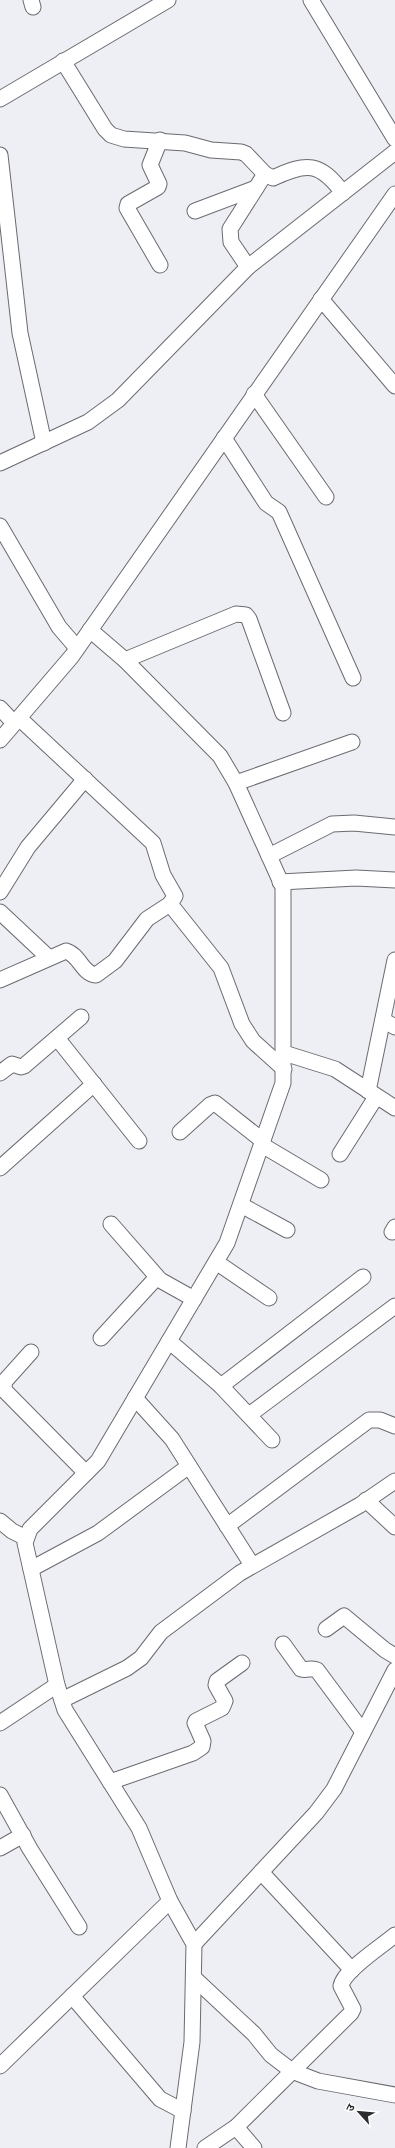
<svg xmlns="http://www.w3.org/2000/svg" width="395" height="2148" font-family="Manrope,'Noto Sans Devanagari',sans-serif">
  <rect width="100%" height="100%" fill="#eeeff5"/>
  <g fill="none" stroke-linecap="round" stroke-linejoin="round">
    <defs>
      <g id="minor">
        <path d="M31 0 33 7"/>
        <path d="M311 0 395 139"/>
        <path d="M63 61 105 129 111 135 124 139 185 143 211 150 241 152 246 154 265 174 273 178C307 162 320 162 343 193"/>
        <path d="M0 99 168 0"/>
        <path d="M160 140 150 165 159 184 158 187 128 204 127 208 160 265"/>
        <path d="M0 155 20 333 44 443"/>
        <path d="M195 211 256 188"/>
        <path d="M248 267 231 242 230 229 265 174"/>
        <path d="M321 299 395 386"/>
        <path d="M254 394 326 497"/>
        <path d="M224 438 266 503 279 512 353 678"/>
        <path d="M0 463 88 422 118 400 248 267 395 152"/>
        <path d="M0 526 59 627 77 648"/>
        <path d="M90 630 125 660 220 756 236 783 283 887V1083L227 1243 98 1461 30 1529 25 1543 57 1685 65 1710 139 1828 170 1901 194 1944 192 2042 178 2148"/>
        <path d="M125 660 236 614 246 615 249 619 283 713"/>
        <path d="M0 708 14 723"/>
        <path d="M19 718 153 843 163 875 175 896 170 904 221 968 242 1024 253 1041 284 1069"/>
        <path d="M0 740 72 656 395 194"/>
        <path d="M236 783 352 742"/>
        <path d="M269 856 332 824 354 823 395 827"/>
        <path d="M280 882 356 878 395 880"/>
        <path d="M0 892 28 847 85 779"/>
        <path d="M0 912 48 957"/>
        <path d="M0 980 66 951C80 955 82 974 96 975L115 961 147 919 170 904"/>
        <path d="M383 1020 395 1027"/>
        <path d="M57 1038 139 1141"/>
        <path d="M284 1053 335 1069 395 1108"/>
        <path d="M0 1073 12 1064 21 1067 24 1066 81 1017"/>
        <path d="M368 1091 395 960"/>
        <path d="M180 1132 210 1105 215 1103 263 1141"/>
        <path d="M262 1145 321 1180"/>
        <path d="M340 1154 376 1097"/>
        <path d="M0 1168 94 1084"/>
        <path d="M241 1205 287 1230"/>
        <path d="M111 1224 160 1280 194 1299"/>
        <path d="M392 1232 395 1227"/>
        <path d="M216 1262 269 1298"/>
        <path d="M101 1338 157 1277"/>
        <path d="M169 1341 220 1385 272 1440"/>
        <path d="M31 1352 5 1381 4 1386 5 1391 86 1473"/>
        <path d="M221 1386 363 1277"/>
        <path d="M135 1398 172 1439 252 1565"/>
        <path d="M249 1415 395 1306"/>
        <path d="M366 1500 395 1527"/>
        <path d="M0 1521 12 1531 26 1538"/>
        <path d="M227 1526 369 1420H380L395 1426"/>
        <path d="M31 1569 98 1533 189 1466"/>
        <path d="M326 1629 344 1616 385 1650 395 1656"/>
        <path d="M283 1644 301 1669C307 1671 311 1667 317 1670L363 1732"/>
        <path d="M62 1700 127 1668 141 1658 161 1632 240 1573 360 1505 395 1481"/>
        <path d="M0 1723 57 1685"/>
        <path d="M110 1782 193 1753 202 1747 203 1741 195 1723 196 1721 222 1708 225 1701 216 1685 217 1681 242 1663"/>
        <path d="M0 1795 30 1849 79 1927"/>
        <path d="M0 1848 23 1835"/>
        <path d="M261 1872 352 1970"/>
        <path d="M194 1944 316 1813 334 1789 395 1670"/>
        <path d="M194 1978 254 2034 271 2055 292 2071 318 2081 395 2095"/>
        <path d="M72 1996 160 2099 183 2111"/>
        <path d="M0 2066 170 1901"/>
        <path d="M236 2127 254 2148"/>
        <path d="M205 2148 236 2127 351 2013 353 2009 341 1986C344 1970 382 1946 395 1935"/>
      </g>
    </defs>
    <use href="#minor" stroke="#6a6b70" stroke-width="17"/>
    <use href="#minor" stroke="#fff" stroke-width="15"/>
  </g>
  <g transform="translate(359 2112) rotate(297)" stroke="#ffffff" stroke-width="3" paint-order="stroke">
  <path d="M0-3L7 15L0 10L-7 15Z" fill="#2c2c2f"/>
  <text y="-6" font-size="11" font-weight="bold" text-anchor="middle" fill="#2c2c2f">उ</text>
  </g>
</svg>
